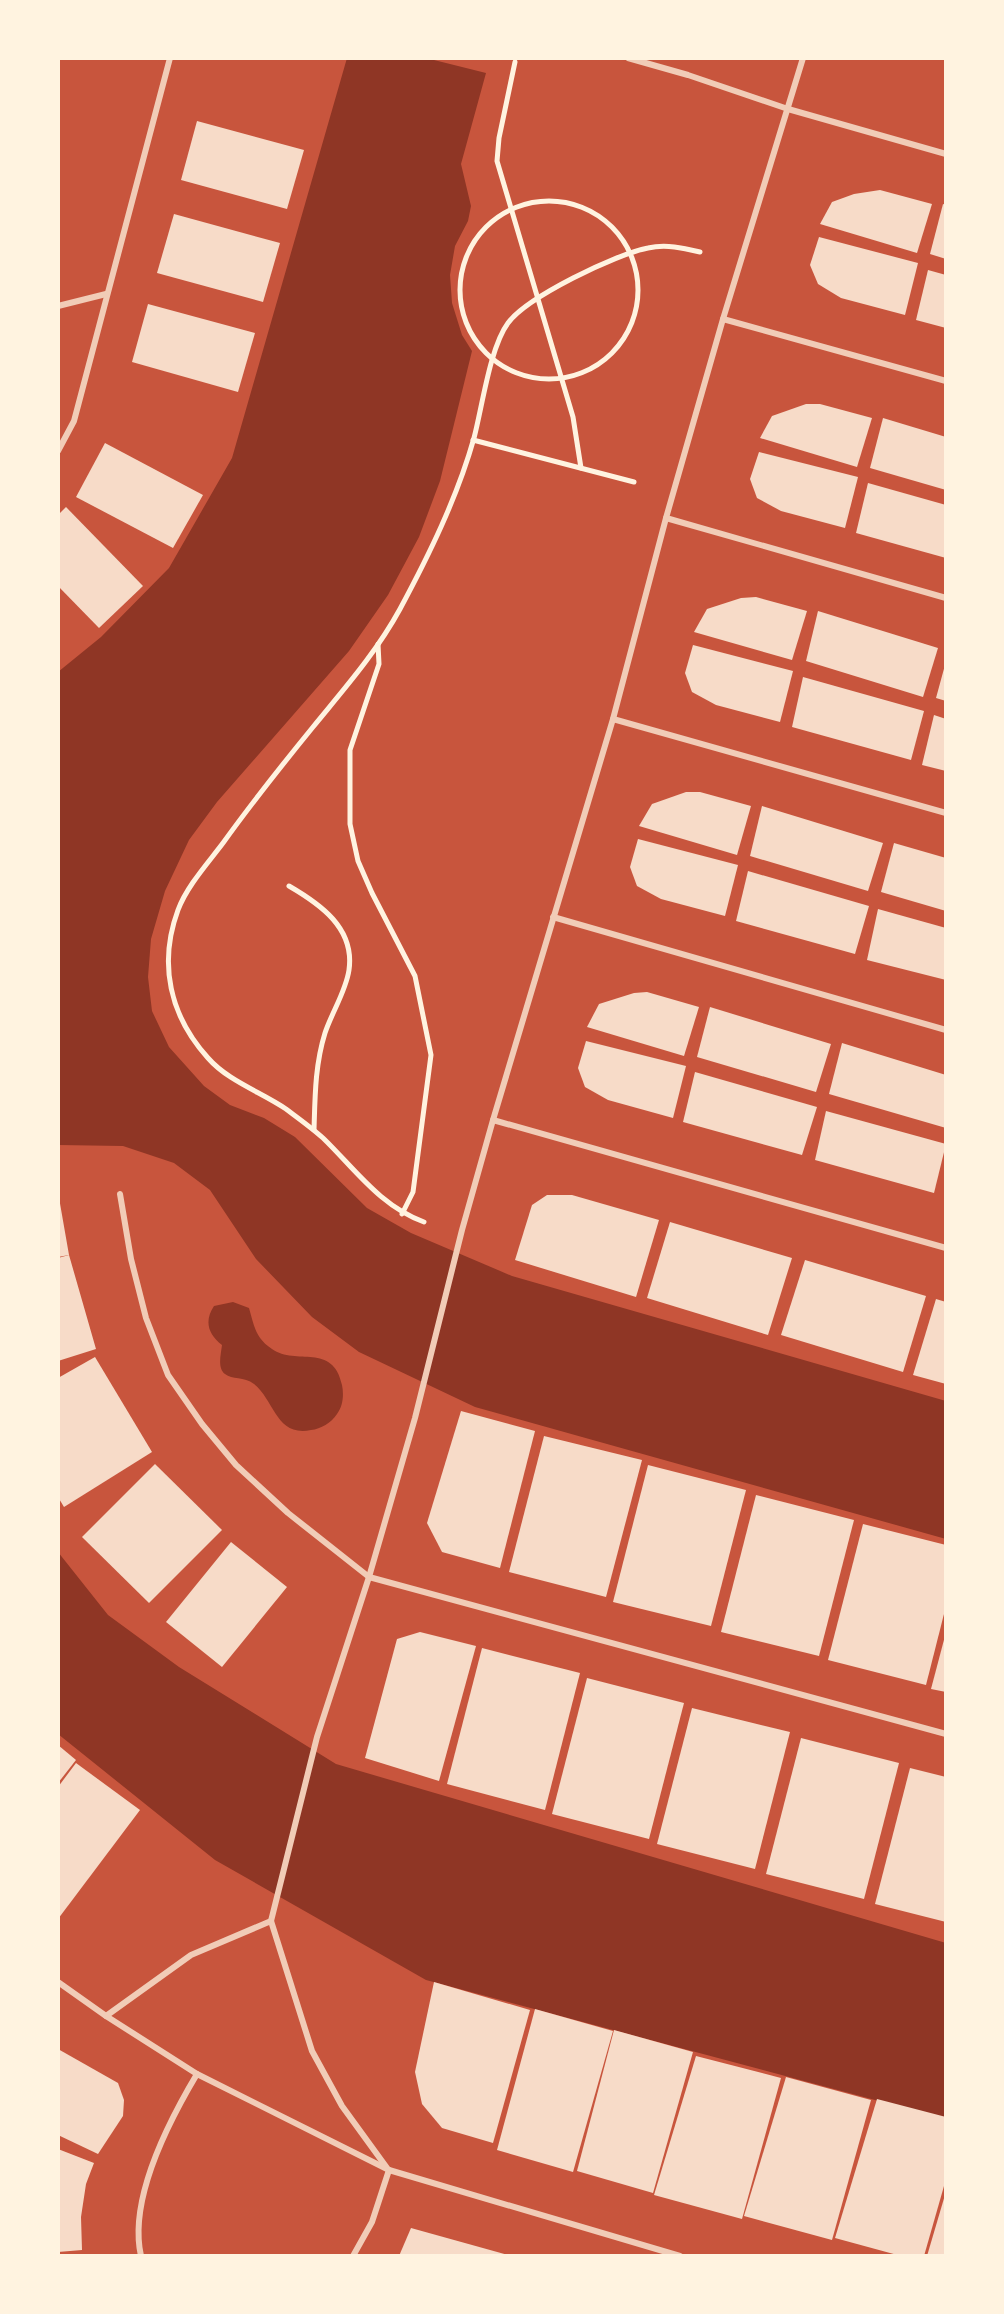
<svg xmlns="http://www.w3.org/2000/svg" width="1004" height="2314" font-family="Spectral,serif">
  <rect width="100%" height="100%" fill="#c8553d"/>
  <g fill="#8f3625">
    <path d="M347 58H426L486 73 461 164 471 206 468 221 455 246 450 275 452 303 462 335 472 351 440 481 419 537 388 595 349 651 217 802 189 840 165 891 151 939 148 977 152 1011 169 1047 204 1086 230 1105 264 1118 295 1137 367 1208 411 1233 512 1276 946 1401V1539L475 1407 359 1352 312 1317 256 1259 210 1190 174 1163 123 1146 58 1145V672L101 637 169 568 232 458Z"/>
    <path d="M233 1302 249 1308C254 1325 255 1338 272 1349 296 1366 333 1342 342 1385 344 1395 343 1406 337 1414 331 1423 321 1429 311 1430 276 1437 275 1401 254 1384 244 1376 232 1380 225 1374 217 1368 221 1354 222 1345 208 1334 204 1321 214 1306Z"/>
    <path d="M58 1552 108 1615 179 1667 336 1764 946 1943V2119L426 1980 215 1860 58 1734Z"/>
  </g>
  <g fill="#f7dbc8">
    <path d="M197 121 304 150 287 209 181 180Z"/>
    <path d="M880 190 932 204 917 253 820 224 832 202 854 194Z"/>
    <path d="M943 204 946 205V259L930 254Z"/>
    <path d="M174 214 280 243 263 302 157 273Z"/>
    <path d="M819 237 918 263 905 315 841 298 818 284 810 265Z"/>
    <path d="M928 270 946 275V328L916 320Z"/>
    <path d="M148 304 255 333 238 392 132 362Z"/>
    <path d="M806 404H820L872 418 857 467 760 438 772 416Z"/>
    <path d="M883 418 946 437V490L870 468Z"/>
    <path d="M105 443 203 495 173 548 76 497Z"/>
    <path d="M759 452 858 477 845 528 781 511 757 498 750 479Z"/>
    <path d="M868 483 946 505V558L856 533Z"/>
    <path d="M66 507 143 586 99 628 58 586V515Z"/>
    <path d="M756 597 807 611 792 660 694 632 707 609 741 598Z"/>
    <path d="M818 611 938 648 923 697 806 661Z"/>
    <path d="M693 645 793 671 780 722 716 705 692 692 685 673Z"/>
    <path d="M945 665 946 666V701L936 698Z"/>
    <path d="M803 677 924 711 911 760 792 727Z"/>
    <path d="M934 715 946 719V771L922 765Z"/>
    <path d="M686 792H700L751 806 737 855 639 826 652 804Z"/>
    <path d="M762 806 883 843 868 891 750 856Z"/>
    <path d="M638 839 738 865 725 916 661 899 637 886 630 867Z"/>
    <path d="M894 843 946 858V911L881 892Z"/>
    <path d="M748 871 869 906 855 954 736 921Z"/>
    <path d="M878 909 946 928V980L867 960Z"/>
    <path d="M647 992 699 1007 684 1056 587 1027 599 1004 634 993Z"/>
    <path d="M710 1007 831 1044 816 1092 697 1057Z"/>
    <path d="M586 1041 686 1066 673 1118 608 1100 585 1087 578 1068Z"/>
    <path d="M842 1043 946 1075V1128L829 1094Z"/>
    <path d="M695 1072 817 1107 802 1155 683 1122Z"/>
    <path d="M826 1111 946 1144 934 1193 815 1160Z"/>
    <path d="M58 1192 69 1255 96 1349 58 1361V1258L69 1255 58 1257Z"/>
    <path d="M547 1195H572L659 1220 636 1297 515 1260 532 1205Z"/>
    <path d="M670 1222 792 1258 768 1335 647 1298Z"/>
    <path d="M805 1260 926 1296 903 1372 781 1335Z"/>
    <path d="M936 1299 946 1302V1384L913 1375Z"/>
    <path d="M95 1357 152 1452 64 1507 58 1497V1378Z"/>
    <path d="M461 1411 535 1431 500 1568 442 1552 427 1523Z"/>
    <path d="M544 1436 642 1460 606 1597 509 1572Z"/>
    <path d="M155 1464 222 1530 149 1603 82 1537Z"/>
    <path d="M648 1465 746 1490 711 1626 613 1602Z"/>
    <path d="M756 1495 854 1520 819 1656 721 1632Z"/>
    <path d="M863 1524 946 1545V1606L926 1685 828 1660Z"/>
    <path d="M231 1542 287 1587 222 1667 166 1622Z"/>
    <path d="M420 1632 476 1646 439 1781 365 1758 397 1639Z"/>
    <path d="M945 1636H946V1692L931 1689Z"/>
    <path d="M482 1648 580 1673 545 1810 447 1784Z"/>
    <path d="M587 1678 684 1703 649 1839 552 1814Z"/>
    <path d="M692 1708 790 1732 755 1869 657 1844Z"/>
    <path d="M801 1738 899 1763 864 1899 766 1874Z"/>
    <path d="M58 1745 76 1760 58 1783Z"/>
    <path d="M76 1763 140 1810 58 1919V1787Z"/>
    <path d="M910 1768 946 1777V1922L875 1904Z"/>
    <path d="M434 1982 530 2010 493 2143 442 2128 422 2104 415 2072Z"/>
    <path d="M535 2009 613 2031 573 2172 497 2150Z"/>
    <path d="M614 2030 693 2052 653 2193 577 2171Z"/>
    <path d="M58 2049 118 2083 124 2100 123 2116 98 2154 58 2135Z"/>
    <path d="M696 2056 781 2078 742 2219 654 2195Z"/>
    <path d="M786 2077 871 2100 832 2240 744 2216Z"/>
    <path d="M877 2099 946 2117V2179L924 2256H901L835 2238Z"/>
    <path d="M58 2149 94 2163 86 2184 81 2217 82 2250 58 2252Z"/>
    <path d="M945 2195 946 2256H927Z"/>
    <path d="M411 2228 508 2255V2256H399Z"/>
  </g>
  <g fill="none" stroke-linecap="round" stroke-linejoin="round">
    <g stroke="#fff3e0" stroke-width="5">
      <path d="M515 62 499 138 497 161 573 417 581 468"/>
      <circle cx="549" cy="290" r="89"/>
      <path d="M473 440 634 482"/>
      <path d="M378 644 379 664 350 750V824L358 861 372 893 415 976 431 1055 413 1192 402 1214"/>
      <path d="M289 886C320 904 355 928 349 970 346 991 332 1012 325 1033 315 1065 315 1097 314 1130"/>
      <path d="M424 1222C380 1206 355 1169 323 1138 312 1128 298 1118 286 1109 261 1092 228 1081 208 1058 170 1016 158 964 178 910 187 886 208 863 223 843 251 804 282 765 313 727 344 689 376 653 400 609 429 555 457 498 474 438 482 408 490 347 508 323 527 297 616 254 648 248 666 244 683 248 700 252"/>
    </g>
    <g stroke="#f1ccb7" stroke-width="6">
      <path d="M628 58 688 75 788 109 946 154"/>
      <path d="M58 306 106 294"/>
      <path d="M723 319 946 381"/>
      <path d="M58 451 74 421 170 58"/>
      <path d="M666 518 946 598"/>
      <path d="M613 719 946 813"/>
      <path d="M553 917 946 1030"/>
      <path d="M493 1120 946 1248"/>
      <path d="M120 1194 131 1259 146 1318 168 1375 202 1424 236 1465 288 1513 369 1577 946 1734"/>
      <path d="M271 1921 317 1737 369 1577 415 1418 462 1230 493 1120 613 719 666 518 723 319 803 58"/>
      <path d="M271 1921 312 2051 342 2106 387 2168"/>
      <path d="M58 1982 106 2016 197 2074 389 2170 680 2256"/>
      <path d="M106 2016 191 1955 271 1921"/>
      <path d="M141 2256C128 2199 169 2121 197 2074"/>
      <path d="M353 2256 372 2222 389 2170"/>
    </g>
  </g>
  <rect width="1004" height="2314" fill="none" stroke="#fff3e0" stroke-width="120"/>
</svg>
